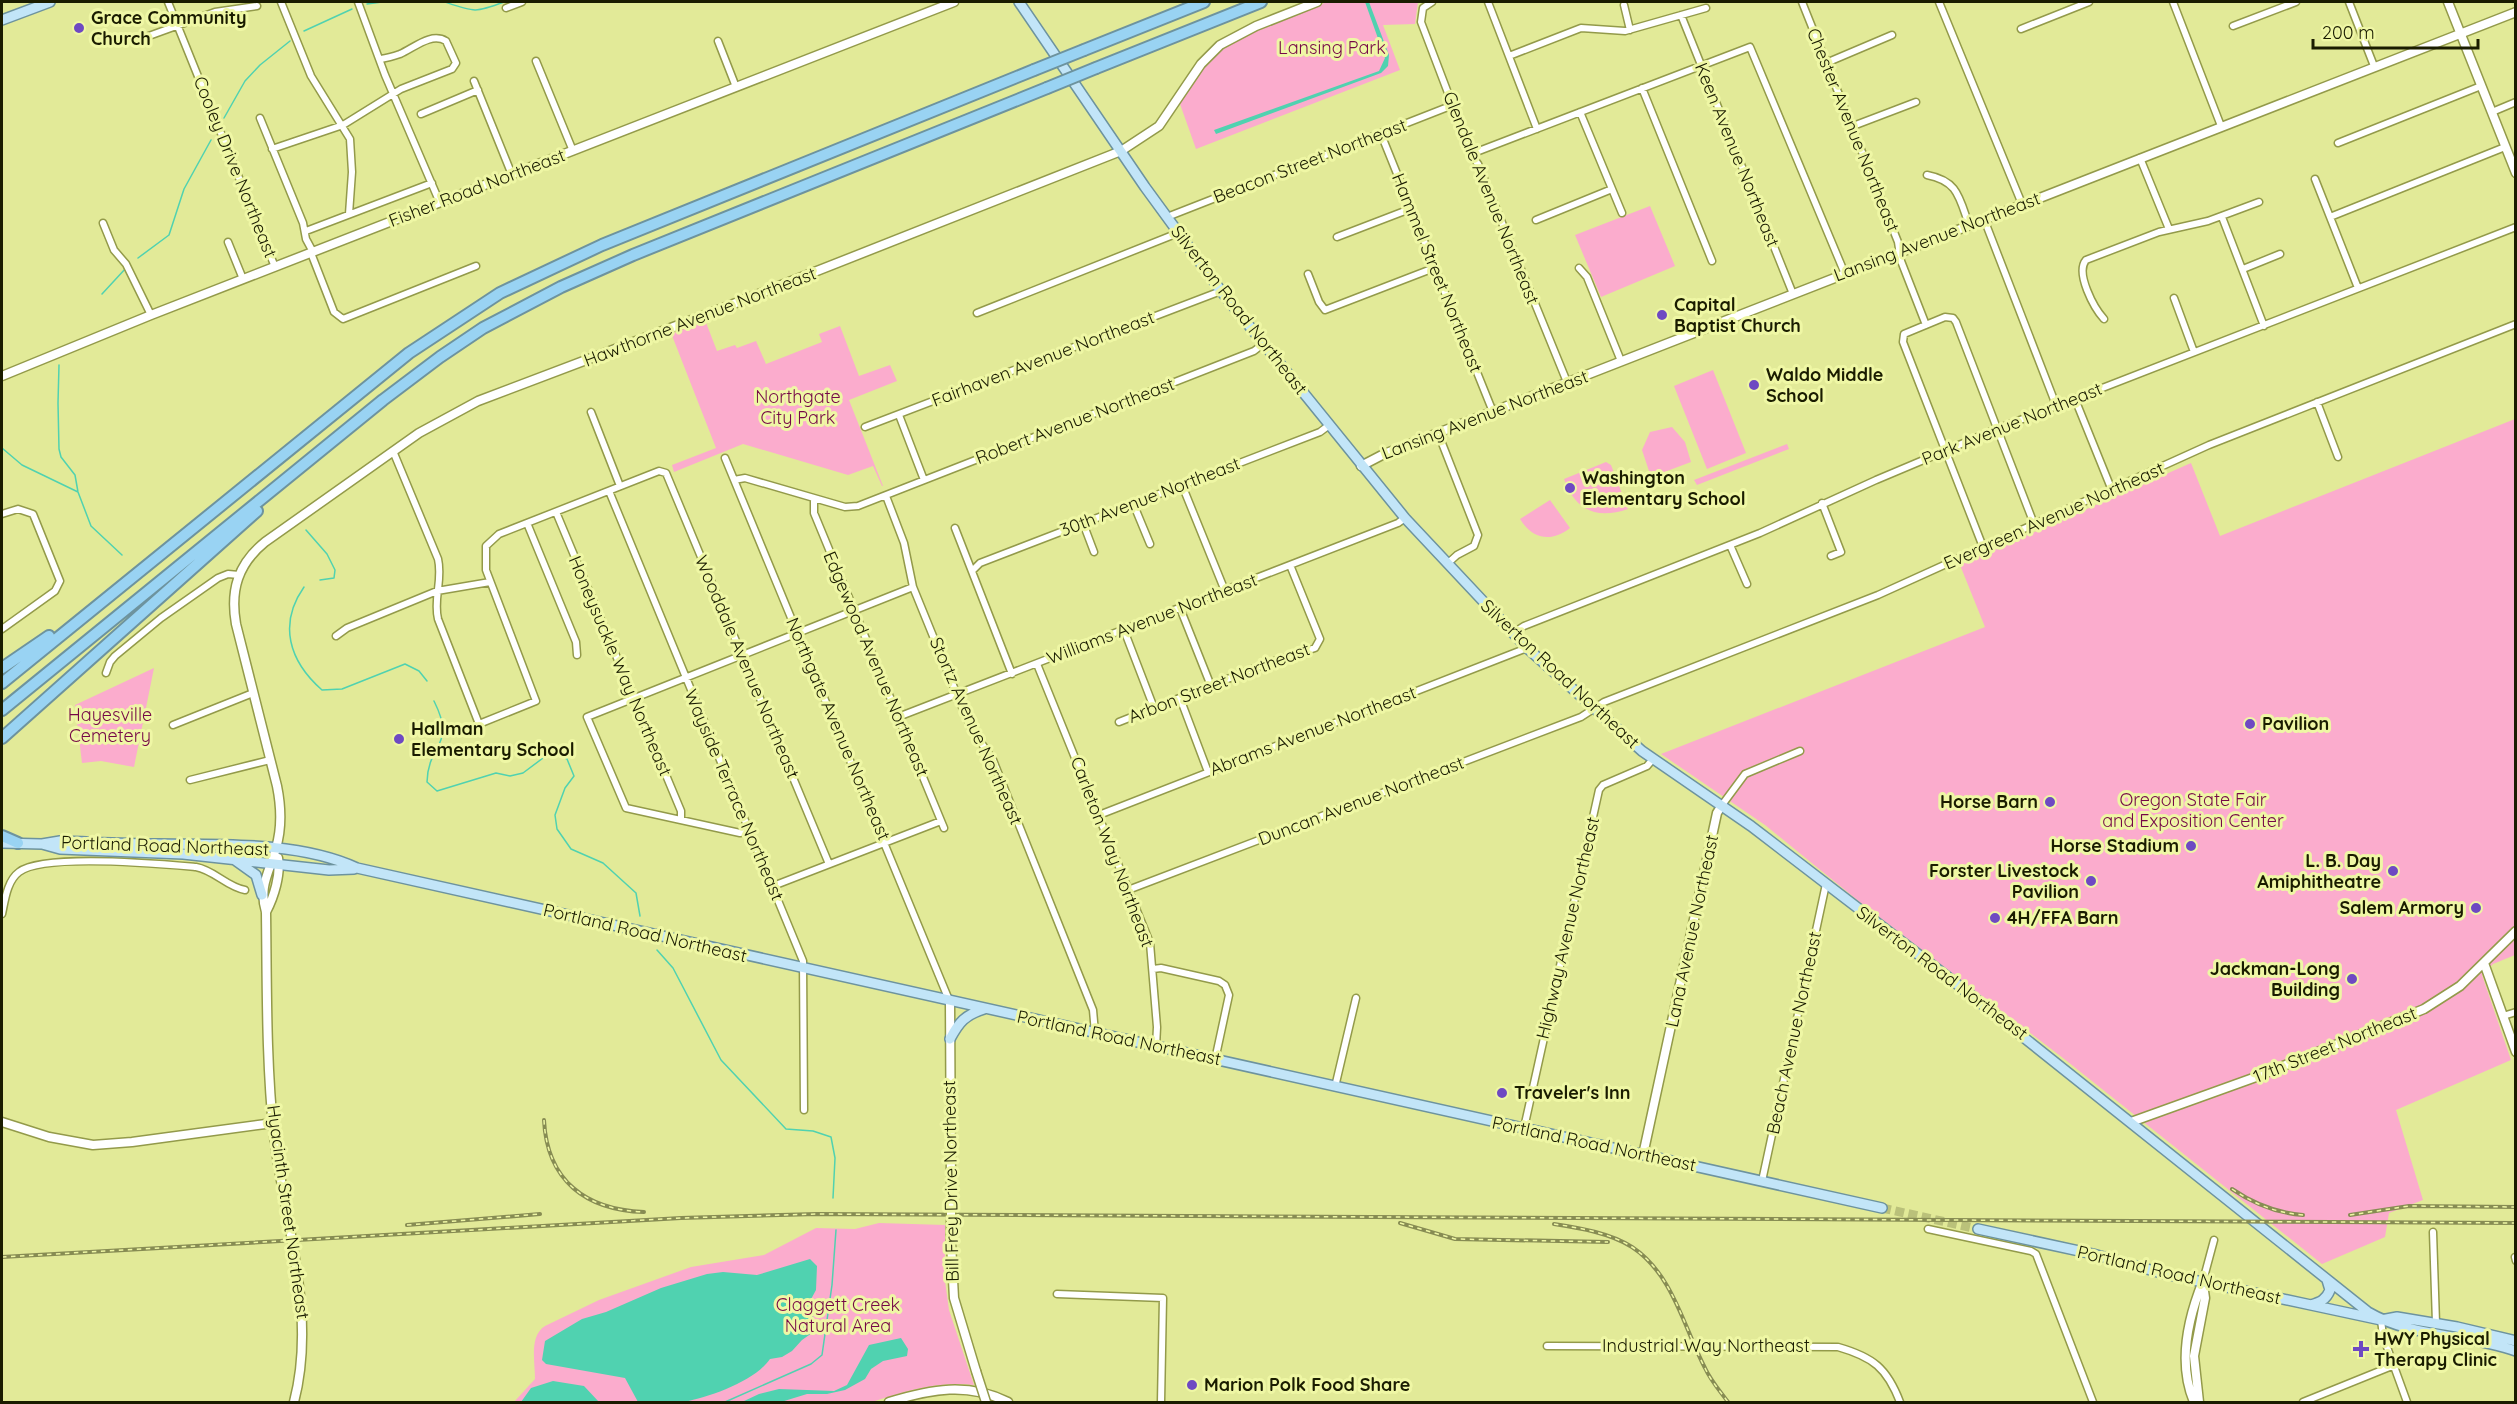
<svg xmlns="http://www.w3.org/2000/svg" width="2517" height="1404" font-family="Quicksand,sans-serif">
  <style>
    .green { fill: #fbaccd }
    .water { fill: #50d2b0 }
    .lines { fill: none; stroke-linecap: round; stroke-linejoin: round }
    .stream { stroke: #50d2b0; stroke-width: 1.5 }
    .primary-tunnel { stroke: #bac17a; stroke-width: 9; stroke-dasharray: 9 4.5; stroke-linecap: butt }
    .street-casing { stroke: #939a4a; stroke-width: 9 }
    .secondary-casing { stroke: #939a4a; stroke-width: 11 }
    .primary-casing { stroke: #6d939e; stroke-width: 12 }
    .highway-casing { stroke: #6d939e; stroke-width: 14 }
    .street { stroke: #fff; stroke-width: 6 }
    .secondary { stroke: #fff; stroke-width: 8 }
    .primary { stroke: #c2e5f8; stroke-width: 9 }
    .highway { stroke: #99d3f3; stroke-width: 10 }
    .rail-casing { stroke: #878c53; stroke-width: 4 }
    .rail { stroke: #eff7a5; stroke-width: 1.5; stroke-dasharray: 4.5; stroke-linecap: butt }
    .secondary-bridge-casing { stroke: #939a4a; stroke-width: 11; stroke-linecap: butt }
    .highway-bridge-casing { stroke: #6d939e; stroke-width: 14; stroke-linecap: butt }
    .secondary-bridge { stroke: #fff; stroke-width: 8 }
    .highway-bridge { stroke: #99d3f3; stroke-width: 10 }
    .poi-dot { fill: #6e49c2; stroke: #eff7a5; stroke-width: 2 }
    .labels { text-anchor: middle; stroke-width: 6; stroke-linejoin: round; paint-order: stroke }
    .poi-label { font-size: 18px; font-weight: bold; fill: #1a1c00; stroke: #eff7a5; text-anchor: start }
    .park-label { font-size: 18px; fill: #750847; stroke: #eff7a5 }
    .street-label { font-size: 18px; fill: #1a1c00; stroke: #eff7a5 }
  </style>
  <rect width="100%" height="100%" fill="#e2ea98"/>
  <path class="green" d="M1327 2H1418L1415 24 1383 25 1400 70 1196 149 1180 104 1198 73 1222 47 1266 26Z
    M1650 206 1675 266 1601 297 1575 235Z
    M705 320 717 351 735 345 737 348 756 341 766 364 822 342 819 334 840 326 859 376 890 365 897 381 849 400 883 486H882L873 466 848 475 743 444 674 472 672 465 716 448 671 333Z
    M1713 370 1746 453 1707 469 1674 386Z
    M2515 419V955L2493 964 2482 975 2511 1060 2396 1110 2423 1200 2389 1213 2385 1237 2322 1264 2063 1058 1861 903 1765 825 1661 754 1985 627 1960 565 2191 463 2220 536Z
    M1672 427 1685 442 1691 462 1651 477 1642 450 1650 432Z
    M1787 444 1789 449 1697 485 1694 480Z
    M1606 462 1611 465 1628 509C1596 520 1575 510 1564 479Z
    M1550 500 1570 528C1551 543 1532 539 1520 519Z
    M154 668 134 767 101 761 82 763 75 705Z
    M879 1223 945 1225V1281L949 1310 974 1385C937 1381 906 1391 872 1402H514L535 1379C535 1361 529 1336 545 1326L599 1300 691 1267 764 1255 816 1228 855 1229Z"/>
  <path class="water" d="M1365 2H1369L1389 55 1388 66 1381 73 1216 134 1214 130 1379 71 1385 58Z
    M810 1259 817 1266 816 1290 810 1301 815 1326 812 1333 802 1340 792 1351 782 1357 770 1359C755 1381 710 1397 684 1402 670 1404 652 1403 638 1402L625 1378 546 1364 542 1360 545 1341 582 1319 606 1312 661 1288 707 1274 723 1272 757 1275Z
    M901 1338 908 1349 907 1356 883 1361 871 1369 865 1379 845 1390 827 1394H807L781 1402H742L759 1394 779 1389 834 1391 847 1385 869 1345Z
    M553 1381 584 1386 599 1402H521L531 1388Z"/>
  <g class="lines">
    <path class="stream" d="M445 2C474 12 475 13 504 2
      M367 4 382 2
      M304 31 352 9
      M224 118 245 81 260 65 290 41
      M138 258 169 235 184 189 211 140
      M102 294 126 268
      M59 365 58 403 59 449 61 457 75 475 78 492 91 526 122 555
      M2 448 22 465 78 492
      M306 530 327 554 335 570 334 578 320 580
      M304 587C278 624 289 661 322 690L342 689 405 664 419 671 427 681
      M434 701C457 747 428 742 427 782L437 791 496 773 510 776 523 773 551 752 567 759 574 776 565 788 555 815 557 829 571 849 603 863 636 893 640 916
      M657 950 673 968 721 1060 786 1129 813 1131 831 1137 835 1158 833 1198
      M725 1402 811 1364 822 1355 832 1285 836 1230"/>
    <path class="primary-tunnel" d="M1882 1208 1978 1229"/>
    <g class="street-casing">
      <path id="street" d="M168 2 275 267
        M281 2 311 76 350 139 352 172 349 214
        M358 2 385 75 440 203
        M1432 2 1423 8 1421 22 1472 156 1478 164 1567 382
        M1488 2 1537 129
        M1802 2 1898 242 1901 261 1926 325
        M1939 2 2022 204
        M2173 2 2221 126
        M2349 2 2374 66
        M1624 5 1630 30
        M506 8 522 2
        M1681 15 1793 294
        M2233 26 2296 2
        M2021 29 2089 2
        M146 37 215 12 257 6
        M718 41 736 87
        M1509 56 1581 28 1625 31 1706 8
        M536 61 573 151
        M1826 63 1892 35
        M474 81 512 175
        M1642 88 1712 261
        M1580 112 1622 213
        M2492 112 2516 102
        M421 114 478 90
        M260 118 303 223 306 239 313 252
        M1853 126 1916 102
        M1381 134 1493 412
        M2338 143 2481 86
        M272 149 343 125 401 89 452 69 456 63 446 41C431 32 414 48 400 54 394 56 387 58 381 59
        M1471 154 1750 47 1845 274
        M2140 158 2169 229
        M1927 175C1958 181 1959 197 1969 225
        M2315 179 2358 288
        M1167 217 1453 105
        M2222 217 2264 326
        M2330 217 2505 147
        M1984 219 2056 405
        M1536 220 1612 189
        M103 223 114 250 126 264 151 315
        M306 231 432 183
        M1337 237 1410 209
        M228 242 243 279
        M311 253 334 312 343 319 476 266
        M1579 268 1587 277 1621 361
        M2243 269 2280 254
        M1308 274 1319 302 1325 310 1434 268
        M2174 298 2194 352
        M977 313 1178 233
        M2104 319C2094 308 2075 273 2086 260L2159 232 2208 221 2259 202
        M2075 399 2111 488
        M2317 402 2338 457
        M591 412 620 486
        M899 415 924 480
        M865 427 1221 291
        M1438 433 1478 535 1474 546 1457 555 1447 564
        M393 451 438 559C443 580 433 599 438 619L479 724 536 701 486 570V546L499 534 659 471 666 473 829 864
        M725 458 949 1000
        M734 480 745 478 845 507 858 506 1254 351 1263 344
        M1182 485 1225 591
        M609 491 803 961 804 1110
        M886 496 904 543 913 587 957 695 971 728 993 760 1093 1010 1095 1033
        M814 500V513L944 828
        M1133 503 1150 544
        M1822 503 1841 552 1831 556
        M556 512 681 811V820
        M2 514 18 509 33 514 60 581 55 591 2 629
        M527 523 576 642 577 655
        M1083 523 1094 552
        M955 528 1012 674
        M1730 545 1747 584
        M1983 547 1903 342 1904 334 1945 317 1953 318 1956 322 2034 524
        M973 570 980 563 1320 432 1328 426
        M1180 608 1211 686
        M1124 630 1154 708
        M1513 633 1524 626 1760 533 1876 480 1997 429 2516 227
        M336 636 347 628 437 591 490 582
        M1037 664 1150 943 1157 1027 1156 1047
        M106 673 110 662 115 656 161 618 218 578 228 574 239 575
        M1180 698 1208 772
        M898 717 1398 523 1405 518
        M1119 722 1268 663 1315 648 1320 639 1290 565
        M173 725 253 693
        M190 780 270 760
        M1722 805 1745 774 1800 751
        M1099 815 1527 648
        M750 831 740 833 626 808 587 717 913 587
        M773 886 941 821
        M1128 890 1581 717 1604 702 1878 595 2209 445 2516 324
        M2 914C5 900 7 881 19 872 44 853 162 864 196 867 214 870 227 887 245 890
        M1153 969 1161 968 1219 981 1225 985 1229 995 1215 1060
        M2503 1016 2516 1012
        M1335 1087 1356 998
        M1524 1128 1599 790 1603 785 1647 766 1653 759
        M1762 1181 1826 884
        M1928 1229 2031 1251 2036 1254 2093 1402
        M2433 1232 2436 1323
        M2515 1257 2516 1261
        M2203 1281 2214 1240
        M1057 1294 1163 1298 1161 1402
        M2381 1320 2383 1336 2407 1402
        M1547 1346 1838 1347C1873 1357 1887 1368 1900 1402
        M2303 1402 2392 1366"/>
    </g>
    <g class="secondary-casing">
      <path id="secondary" d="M2448 2 2516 173
        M2 376 151 315 954 2
        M1361 466 1384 454 2516 12
        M266 912C274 897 281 874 278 858
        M2484 963 2516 1052
        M950 1001 951 1186
        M2 1122 49 1137 93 1145 132 1142 273 1123
        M2131 1122 2256 1077 2424 1009 2460 986 2516 931
        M1643 1155 1717 813 1722 805
        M951 1243 954 1298 976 1371
        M294 1402C317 1314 285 1224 274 1136 266 1062 267 986 266 912 258 886 270 871 276 848 282 828 281 806 277 786L236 624C230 590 238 564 265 542L419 433 478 401 713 312 1121 151 1159 126 1201 64 1220 45 1256 26 1317 2
        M889 1402C931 1389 968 1382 1008 1402
        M2194 1402C2178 1364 2188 1318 2203 1281
        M2199 1402 2194 1356 2205 1298 2203 1284"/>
    </g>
    <g class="primary-casing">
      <path id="primary" d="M1019 2 1145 187 1221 291 1405 518 1527 648 1642 751 1751 826 1953 981 2368 1312C2412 1338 2468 1334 2516 1351
        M2 20 50 2
        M2 843 42 844 60 849 183 854 329 870 354 869
        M42 844 60 841C92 842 124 844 157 844 221 845 298 841 357 868L1882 1208
        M235 860 256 875 262 895
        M950 1039C959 1022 965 1015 984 1009
        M1978 1229 2093 1254 2165 1274 2311 1305 2381 1320 2397 1317 2457 1327 2516 1341
        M2311 1305C2320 1302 2326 1300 2330 1290L2327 1280"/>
    </g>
    <g class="highway-casing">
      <path id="highway" d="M1084 50 1204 2
        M1096 68 1261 2
        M2 668 49 636
        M2 683 409 353 500 293 602 245 1034 70
        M2 710 383 400 440 357 483 328 561 287 633 255 1047 88
        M2 738 257 511
        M2 836 18 843"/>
    </g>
    <use href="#street" class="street"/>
    <use href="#secondary" class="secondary"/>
    <use href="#primary" class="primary"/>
    <use href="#highway" class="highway"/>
    <g class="rail-casing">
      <path id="rail" d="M544 1120C547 1181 586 1210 644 1212
        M2232 1189C2254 1204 2276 1213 2303 1215
        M2350 1215 2409 1206 2516 1207
        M1400 1223 1455 1239 1608 1242
        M1554 1224C1580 1228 1610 1233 1632 1247 1673 1274 1684 1328 1705 1368 1711 1381 1720 1391 1728 1402
        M407 1225 540 1214
        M2 1257 681 1218 817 1214 2516 1223"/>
    </g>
    <use href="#rail" class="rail"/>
    <g class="secondary-bridge-casing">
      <path id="secondary-bridge" d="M951 1186V1243
        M976 1371 986 1402"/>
    </g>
    <g class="highway-bridge-casing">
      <path id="highway-bridge" d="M1034 70 1084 50
        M1047 88 1096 68"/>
    </g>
    <use href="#secondary-bridge" class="secondary-bridge"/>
    <use href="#highway-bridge" class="highway-bridge"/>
  </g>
  <g class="poi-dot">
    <circle cx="79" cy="28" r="6"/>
    <circle cx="1662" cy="315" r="6"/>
    <circle cx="1754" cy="385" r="6"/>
    <circle cx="1570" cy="488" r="6"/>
    <circle cx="2250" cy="724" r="6"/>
    <circle cx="399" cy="739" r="6"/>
    <circle cx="2050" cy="802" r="6"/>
    <circle cx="2191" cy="846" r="6"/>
    <circle cx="2393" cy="871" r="6"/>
    <circle cx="2091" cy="881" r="6"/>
    <circle cx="2476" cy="908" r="6"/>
    <circle cx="1995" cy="918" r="6"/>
    <circle cx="2352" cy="979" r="6"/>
    <circle cx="1502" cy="1093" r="6"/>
    <path d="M2358 1340h6v6h6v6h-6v6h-6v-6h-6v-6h6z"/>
    <circle cx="1192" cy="1385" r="6"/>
  </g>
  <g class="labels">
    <g class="poi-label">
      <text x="91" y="24">Grace Community<tspan x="91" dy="21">Church</tspan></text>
      <text x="1674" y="311">Capital<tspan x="1674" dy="21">Baptist Church</tspan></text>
      <text x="1766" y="381">Waldo Middle<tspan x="1766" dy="21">School</tspan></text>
      <text x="1582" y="484">Washington<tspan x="1582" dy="21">Elementary School</tspan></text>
      <text x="2262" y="730">Pavilion</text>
      <text x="411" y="735">Hallman<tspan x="411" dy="21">Elementary School</tspan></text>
      <text x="2038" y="808" text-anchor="end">Horse Barn</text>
      <text x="2179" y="852" text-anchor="end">Horse Stadium</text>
      <text x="2381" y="867" text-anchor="end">L. B. Day<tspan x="2381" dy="21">Amiphitheatre</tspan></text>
      <text x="2079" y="877" text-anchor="end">Forster Livestock<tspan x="2079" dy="21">Pavilion</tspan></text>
      <text x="2464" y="914" text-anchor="end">Salem Armory</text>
      <text x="2007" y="924">4H/FFA Barn</text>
      <text x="2340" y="975" text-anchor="end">Jackman-Long<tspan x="2340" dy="21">Building</tspan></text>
      <text x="1514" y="1099">Traveler's Inn</text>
      <text x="2374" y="1345">HWY Physical<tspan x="2374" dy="21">Therapy Clinic</tspan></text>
      <text x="1204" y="1391">Marion Polk Food Share</text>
    </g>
    <g class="park-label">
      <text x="1332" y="54">Lansing Park</text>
      <text x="798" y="403">Northgate<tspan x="798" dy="21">City Park</tspan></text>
      <text x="110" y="721">Hayesville<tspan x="110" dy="21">Cemetery</tspan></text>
      <text x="2193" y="806">Oregon State Fair<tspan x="2193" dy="21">and Exposition Center</tspan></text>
      <text x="838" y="1311">Claggett Creek<tspan x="838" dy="21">Natural Area</tspan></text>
    </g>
    <g class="street-label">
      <text transform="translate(1853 130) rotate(68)" y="6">Chester Avenue Northeast</text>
      <text transform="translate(1737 155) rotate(68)" y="6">Keen Avenue Northeast</text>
      <text transform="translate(1310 161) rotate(-21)" y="6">Beacon Street Northeast</text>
      <text transform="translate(235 167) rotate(68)" y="6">Cooley Drive Northeast</text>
      <text transform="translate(477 188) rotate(-21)" y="6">Fisher Road Northeast</text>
      <text transform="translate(1491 198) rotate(68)" y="6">Glendale Avenue Northeast</text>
      <text transform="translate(1937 237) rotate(-21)" y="6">Lansing Avenue Northeast</text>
      <text transform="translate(1437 273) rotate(68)" y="6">Hammel Street Northeast</text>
      <text transform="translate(1239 310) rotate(52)" y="6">Silverton Road Northeast</text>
      <text transform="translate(700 317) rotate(-21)" y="6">Hawthorne Avenue Northeast</text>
      <text transform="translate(1043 359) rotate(-21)" y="6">Fairhaven Avenue Northeast</text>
      <text transform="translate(1485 415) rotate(-21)" y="6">Lansing Avenue Northeast</text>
      <text transform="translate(1075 421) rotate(-21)" y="6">Robert Avenue Northeast</text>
      <text transform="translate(2012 424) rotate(-22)" y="6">Park Avenue Northeast</text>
      <text transform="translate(1150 497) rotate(-21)" y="6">30th Avenue Northeast</text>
      <text transform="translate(2054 516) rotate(-24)" y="6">Evergreen Avenue Northeast</text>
      <text transform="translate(1152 619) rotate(-21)" y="6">Williams Avenue Northeast</text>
      <text transform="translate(876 664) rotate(67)" y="6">Edgewood Avenue Northeast</text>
      <text transform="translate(620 666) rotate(67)" y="6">Honeysuckle Way Northeast</text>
      <text transform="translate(747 667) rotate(67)" y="6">Wooddale Avenue Northeast</text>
      <text transform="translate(1560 674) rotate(43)" y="6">Silverton Road Northeast</text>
      <text transform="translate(1219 683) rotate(-21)" y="6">Arbon Street Northeast</text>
      <text transform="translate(838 729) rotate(67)" y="6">Northgate Avenue Northeast</text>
      <text transform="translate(976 731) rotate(66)" y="6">Stortz Avenue Northeast</text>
      <text transform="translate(1313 731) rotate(-21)" y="6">Abrams Avenue Northeast</text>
      <text transform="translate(734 795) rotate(67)" y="6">Wayside Terrace Northeast</text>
      <text transform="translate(1361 801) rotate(-21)" y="6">Duncan Avenue Northeast</text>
      <text transform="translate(165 846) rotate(2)" y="6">Portland Road Northeast</text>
      <text transform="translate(1112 852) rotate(69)" y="6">Carleton Way Northeast</text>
      <text transform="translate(1568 928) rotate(-77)" y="6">Highway Avenue Northeast</text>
      <text transform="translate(1692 931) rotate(-78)" y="6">Lana Avenue Northeast</text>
      <text transform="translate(645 933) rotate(13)" y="6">Portland Road Northeast</text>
      <text transform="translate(1942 973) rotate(37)" y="6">Silverton Road Northeast</text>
      <text transform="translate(1794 1033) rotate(-78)" y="6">Beach Avenue Northeast</text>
      <text transform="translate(1119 1038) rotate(12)" y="6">Portland Road Northeast</text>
      <text transform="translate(2335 1045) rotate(-22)" y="6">17th Street Northeast</text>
      <text transform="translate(1594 1144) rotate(12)" y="6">Portland Road Northeast</text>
      <text transform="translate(951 1181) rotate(-91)" y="6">Bill Frey Drive Northeast</text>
      <text transform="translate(288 1212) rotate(82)" y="6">Hyacinth Street Northeast</text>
      <text transform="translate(2179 1275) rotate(13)" y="6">Portland Road Northeast</text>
      <text x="1706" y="1352">Industrial Way Northeast</text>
    </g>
  </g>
  <rect width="2517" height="1404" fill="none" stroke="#1a1c00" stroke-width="6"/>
  <path d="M2313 39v9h165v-9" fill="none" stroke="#1a1c00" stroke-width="3"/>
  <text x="2322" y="39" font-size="18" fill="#1a1c00" stroke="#eff7a5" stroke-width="4.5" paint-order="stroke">200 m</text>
</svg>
